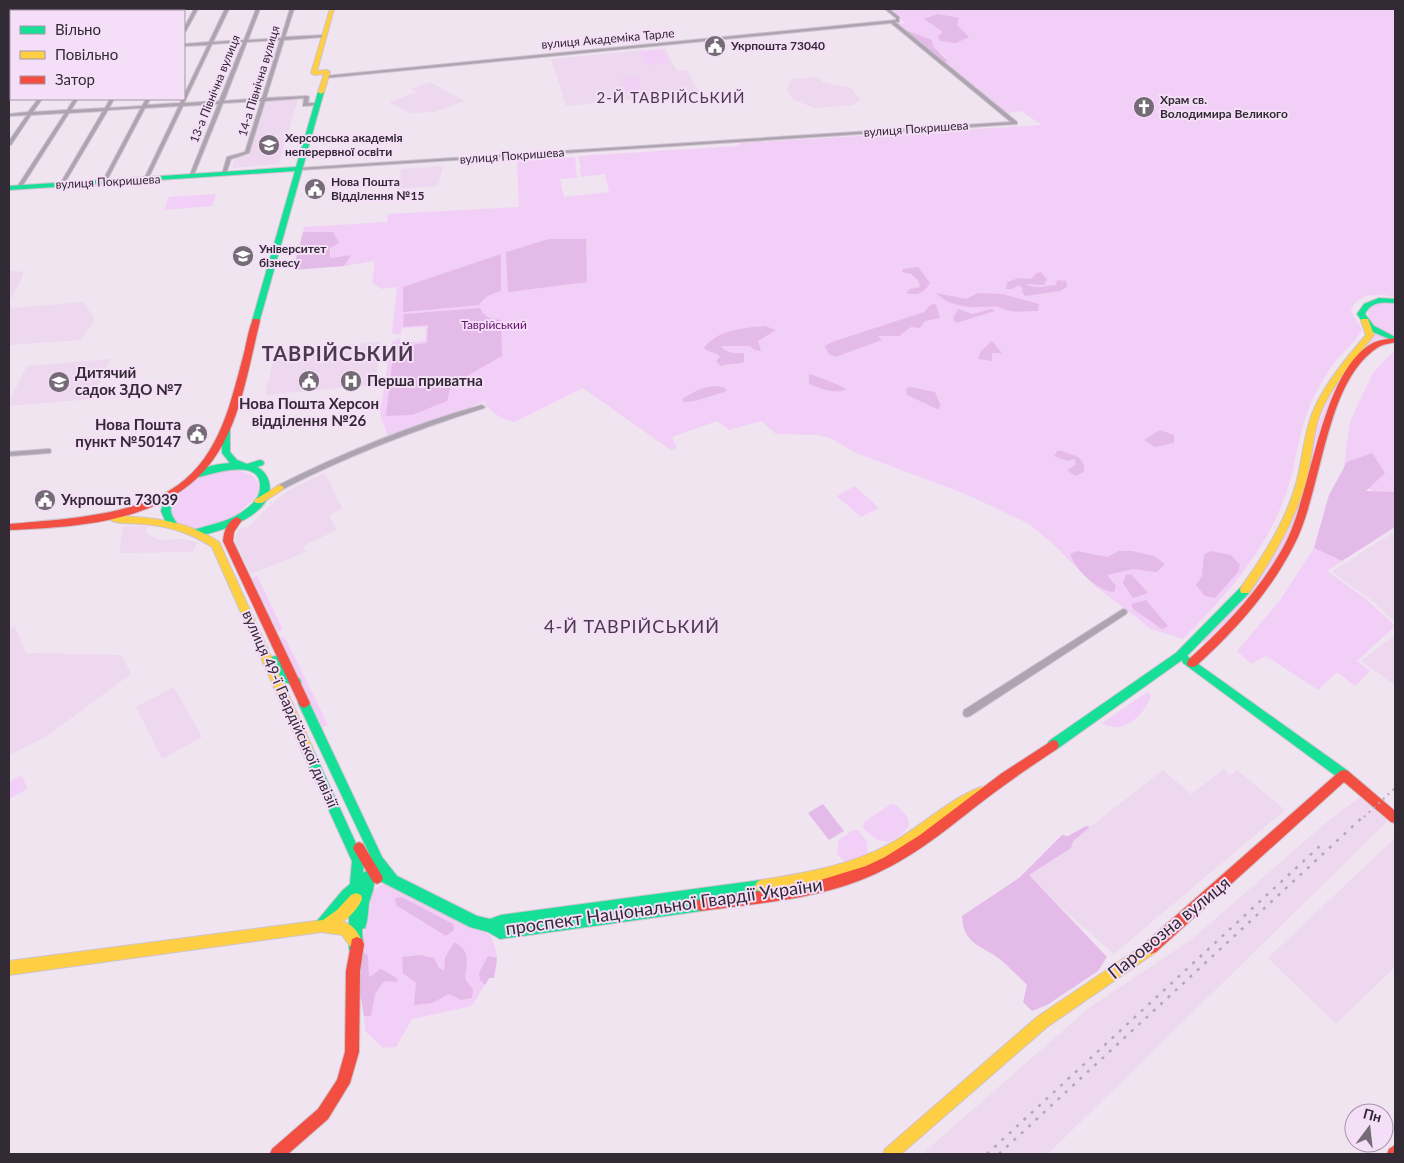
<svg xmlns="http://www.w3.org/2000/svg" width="1404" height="1163" font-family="Lato,sans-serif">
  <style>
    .built { fill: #edd8f0 }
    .green { fill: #f2cff7 }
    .forest { fill: #e4bae9 }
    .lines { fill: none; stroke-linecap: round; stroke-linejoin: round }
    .street-casing { stroke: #cdc3ce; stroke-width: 2 }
    .fast-casing { stroke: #cdc3ce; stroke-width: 2 }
    .slow-casing { stroke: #cdc3ce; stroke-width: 2 }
    .jam-casing { stroke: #cdc3ce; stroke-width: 2 }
    .street { fill: #aea3b0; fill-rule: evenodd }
    .fast { fill: #16e098; fill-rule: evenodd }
    .slow { fill: #ffcf43; fill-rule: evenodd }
    .jam { fill: #f24e42; fill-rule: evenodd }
    .rail-far1 { stroke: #b2a8b3; stroke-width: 2; stroke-dasharray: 2 4.5; stroke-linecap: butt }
    .rail { stroke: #b2a8b3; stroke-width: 2.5; stroke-dasharray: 3 7; stroke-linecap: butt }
    .labels { text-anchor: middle; stroke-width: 4; stroke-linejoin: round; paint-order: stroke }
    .far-street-label { font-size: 12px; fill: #322a34; stroke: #f5def7 }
    .far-poi-label { font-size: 12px; font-weight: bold; fill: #322a34; stroke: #f5def7; text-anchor: start }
    .far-park-label { font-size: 12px; fill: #620f6d; stroke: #f5def7 }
    .far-quarter-label { font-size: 15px; letter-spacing: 1px; fill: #4b394e; stroke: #f5def7 }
    .poi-label { font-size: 15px; font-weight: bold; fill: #322a34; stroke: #f5def7; text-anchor: start }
    .street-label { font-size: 15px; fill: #322a34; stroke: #f5def7 }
    .quarter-label { font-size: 18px; letter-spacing: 1px; fill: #4b394e; stroke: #f5def7 }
    .near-street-label { font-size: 18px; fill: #322a34; stroke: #f5def7 }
    .district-label { font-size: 20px; font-weight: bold; letter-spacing: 1px; fill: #4b394e; stroke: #f5def7 }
  </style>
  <rect width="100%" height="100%" fill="#f0e4f1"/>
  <path class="built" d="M665 48 677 71 687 70 699 92 566 106 551 59Z
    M819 77 822 82 851 88 861 100 852 105 814 108 792 99 787 90 792 79Z
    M430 82 464 101 435 112 410 113 389 102 417 92 411 89Z
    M298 99 279 164 232 168 235 157 249 156 266 101Z
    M443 166 438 186 399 189 401 169Z
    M9 270 23 272V276L9 302Z
    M83 302 95 319 81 340 9 345V305L13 308Z
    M381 342 375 385 265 395 276 350Z
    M110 359 93 399 9 406V401L27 366Z
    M325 473 342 508 329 516 337 530 303 546 306 552 251 574 235 541 237 532 241 527 247 528 277 499 291 489Z
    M123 526H148L145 533 159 540 183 539 197 542 193 552 119 553Z
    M1395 531V622L1374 602 1332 572Z
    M15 626 26 653 122 655 131 674 47 736 9 755V629Z
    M1395 635V685L1361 661Z
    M174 687 202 737 162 759 136 707Z
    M1224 769 1230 775 1237 770 1285 810 1114 954 1062 908 1028 875 1163 770 1191 794Z
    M1360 797 1388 821 1048 1154H922L1090 1007 1192 939 1328 821Z
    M1395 838V967L1336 1024 1268 958Z"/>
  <path class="green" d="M889 9H1395V297C1380 293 1356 292 1351 311L1362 330C1356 341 1345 350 1337 359 1327 372 1317 390 1310 405 1298 434 1296 465 1286 494 1264 554 1227 595 1183 639L1151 629 1094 585 1052 543 1029 524 968 495 856 453 830 438 817 435 776 434 761 421 729 430 717 421 672 437 677 448 672 451 583 388 515 422C502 420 495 414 485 405L486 401 393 437 388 436 380 414 391 343 400 338V343L425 341 426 327 402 328 401 335 394 334 392 332 397 287 382 289 372 283 375 261 344 266 350 255 330 258 333 232H303L304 227 387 222 388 214 519 207 517 161 575 157 577 178 560 179 564 197 609 192 605 174 581 177 579 170 581 168 578 156 739 146 740 143 1042 125 1021 111 1007 113 942 62 946 57 933 46 932 40 903 29 897 24 905 23Z
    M662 50 669 63 646 65 640 52Z
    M636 77 643 91 627 92 621 78Z
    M216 194 212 206 164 210 169 197Z
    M1382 302 1395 303V335C1384 331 1363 323 1369 308Z
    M1375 333 1387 337 1375 340 1349 371 1304 501 1284 548 1257 590 1204 644 1202 642 1253 588 1278 549 1300 500 1318 425 1327 402 1352 360Z
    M1395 350V504L1343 474 1350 421 1373 373Z
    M233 469C244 472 256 474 259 486 259 495 254 500 247 505 229 523 197 540 173 520L170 508C182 483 207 471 233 469Z
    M855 486 879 508 861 517 837 496Z
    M1314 548 1342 561 1327 571 1366 599 1395 626 1357 661 1370 671 1355 686 1337 672 1318 690 1266 656 1251 664 1237 651 1280 600Z
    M257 576 283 630 278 632 252 578Z
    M284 636 328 725 322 727 279 638Z
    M1147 692 1150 693 1151 696C1146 714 1121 737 1102 723Z
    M22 775 27 789 9 799V782Z
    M891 804 897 805 908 818 909 826C892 846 880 847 863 827L864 822Z
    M853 830H858L867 842 868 855 850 863H845L837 853 839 840Z
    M381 885H389L490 935C498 950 498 962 494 978H489L472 1006 412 1019 396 1047 383 1048 365 1031 360 951 371 905 370 892Z"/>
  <path class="forest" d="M938 14 959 18 957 25 969 37 956 43 940 41 938 36 943 32 924 19Z
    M903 29 932 40 933 46 948 61 942 62Z
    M303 232H333L339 243 330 248V258L351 255 344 266 293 270Z
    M549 239H586L587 282 508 292 506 252Z
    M501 254V291C491 294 485 296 479 305L403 312V287Z
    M918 267 930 283C924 293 917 296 906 293L910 289 920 287 918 280 911 274 902 272 903 269Z
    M1041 272 1047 279 1044 285 1025 284C1037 290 1044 286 1056 285L1057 280 1066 281 1067 287 1060 291 1025 296 1022 291 1023 289 1019 285 1012 289H1006L1007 282 1019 278 1031 279 1036 273Z
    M936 293 966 299 978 293 1002 294 1039 304 1038 311C1025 311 1008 314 997 306 977 308 951 309 936 293Z
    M936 304 940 318 925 321 920 328 911 327 899 336H878L882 340 835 357 828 353 825 346 832 342 924 312 930 305Z
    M480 308C484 318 491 319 501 320L502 356 451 385 447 401 412 415 386 416 394 347 427 343 428 325 403 327 404 314Z
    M958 309 972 314 992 309 995 311 956 323 953 318Z
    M765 326 776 330 758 341 761 351 754 350 750 346H721C725 353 736 354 744 353V362C736 365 730 363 721 366L716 361 720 357C715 351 709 353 704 348 717 330 744 328 765 326Z
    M992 341 1002 353H992V361L978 359 981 351Z
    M809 374C816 376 843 386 846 389 837 395 818 388 809 384Z
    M716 386 725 388 727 391 695 401 684 402 682 399C694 392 701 387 716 386Z
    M910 387 935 392 940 404 939 410 907 395 906 389Z
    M1160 430 1174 435V443L1155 447 1144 440Z
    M1058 450C1071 455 1086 455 1084 472L1075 476 1067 470 1076 464 1074 459 1067 461 1054 456Z
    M1372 453 1385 473 1366 491 1395 492V527L1342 561 1314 548 1329 495 1347 462Z
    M1077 551 1107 557 1119 551H1132L1154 556 1165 564 1157 572 1133 569 1107 575 1116 586 1114 592C1098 591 1075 570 1070 554Z
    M1210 551 1231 555 1240 565 1238 572 1215 598 1205 596 1196 585 1202 576 1204 555Z
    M1131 574 1148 593 1133 598 1123 583 1126 575Z
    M1146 600 1168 626 1162 629 1133 609 1131 604Z
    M823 804 844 831 829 840 808 813Z
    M1086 826 1090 827 1073 841 1071 848 1029 875 1107 957 1098 971 1047 1005 1032 1011 1023 1002 1027 985C1019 977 1010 968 1001 960 982 945 963 945 962 916L1019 878 1062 835 1068 836Z
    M402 897 453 924 454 930 446 936 396 905 395 898Z
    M454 942C471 950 467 963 465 979L473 989 472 998 461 1000 449 994 432 1003 414 1005 416 983 403 973 402 957 420 955 434 958 439 968 444 970 445 958Z
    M360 951 368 955 369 977 381 969 398 979 396 982 384 981 375 994 371 1016H364L357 976Z
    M488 956 497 958 494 978H489L485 985 480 980 479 973Z"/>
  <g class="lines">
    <g class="street-casing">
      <path id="street" d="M100 9H104L102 11H98Z
        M132 9H136L134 11H130Z
        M162 9H166L165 11H161Z
        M194 9H198L186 31 184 32V28Z
        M225 9H229L213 42 244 40 256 9H260L248 40 281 38 290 9H294L285 37 325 35 326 36 324 37 284 40 266 98 307 96 309 97 308 103H320V105L303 106 304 98 265 101 249 153 231 159 226 174 224 175 222 174 227 157 245 152 261 101 223 103 193 177 191 178 189 177 218 104 183 106 148 179 146 180 144 179 179 106 145 108 106 182 104 183 102 182 141 108 108 110 64 184 62 185 60 184 103 111 69 113 21 188H17V187L65 113 31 115 11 145H9V141L27 115 9 116V114L28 112 38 99H42L33 112 67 110 74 99H78L71 110 105 108 110 99H114L109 108 142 106 146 99H150L147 105 180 103 182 99H184V95L208 45 184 46V44L209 42ZM280 40 262 98 224 101 247 42ZM243 42 219 101 184 103 212 44Z
        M885 9H889L899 17V22H895L1017 122V124L299 170 297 169 299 168 1011 122 891 23 325 78 323 77 325 76 896 20V18Z
        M482 405 485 407 484 408C414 430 347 456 281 490H277L276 488 277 486C342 453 411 425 482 405Z
        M48 449H50L51 451 50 453 9 456V452Z
        M1123 609 1126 610 1127 612 1126 614 970 716 967 717 964 716 963 713 964 710Z"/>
    </g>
    <g class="fast-casing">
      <path id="fast" d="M11 85V91L9 92V86Z
        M321 90 324 92 259 323H253L252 321 295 171 9 190V186L296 167 318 92Z
        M1379 298 1395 299V303C1383 302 1371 301 1365 314L1374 326 1395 337V341L1368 330 1357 314 1364 304Z
        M226 427 230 430V452L237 460 247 464 260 460 263 461 264 463 263 465 257 467C263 470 267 475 269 482 277 514 219 533 196 536L191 532 193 530C212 524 230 522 246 509 253 504 260 497 260 487 262 458 214 473 199 477L194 474C202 466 219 464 230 463L222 453V430Z
        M172 491 177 494C168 509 169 513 179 526L174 529 167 525 161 511 163 503 169 492Z
        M1245 586 1249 587 1250 590 1249 593 1187 656 1348 771 1350 775 1348 779 1344 780 1340 779 1183 663 1182 660 1057 749 1053 750 1049 749 1047 745 1049 741 1176 653 1241 587Z
        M275 656 279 657 286 673 300 679 301 682 300 685 296 687 278 679 270 660 271 657Z
        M304 698 308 700 382 857 397 876 477 916 490 919 501 915 761 880 765 882 767 886 765 890 761 892 704 900 707 905 706 909 701 911 500 939 488 932 470 927 378 880H374C375 888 371 895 369 903 368 911 368 920 365 928L362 929 363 949 361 954 356 956 351 954 349 949V903L327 931 322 932 317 931 315 926 317 921 342 891 350 884 352 861 301 749 303 745 307 744 311 745 364 861 363 873 368 870 376 868 298 703 300 700Z"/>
    </g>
    <g class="slow-casing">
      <path id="slow" d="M330 9H334L317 71 327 70 330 72 324 92 321 94 318 92 324 74 314 75 311 73Z
        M1362 319H1368L1374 335C1356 358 1336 380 1323 407 1312 430 1313 456 1306 481 1295 521 1272 559 1249 593H1241L1240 590 1241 587C1265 554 1287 519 1297 480 1303 456 1304 432 1314 409 1326 382 1347 357 1366 335L1361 321Z
        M279 485 282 486 284 488 282 490 262 503H256L254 501 256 499Z
        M115 516C152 517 188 521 219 542L313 749 311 753 307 754 303 753 212 547C191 533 168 526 143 524 133 523 121 524 112 521L110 519Z
        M981 787 985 788 987 792C984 799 963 808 956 813 938 825 921 838 902 849 859 875 810 885 761 892L757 890 755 886 757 882 761 880C806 873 853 865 893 842 923 825 949 799 981 787Z
        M356 893 361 895 362 899C359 907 350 917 342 922 352 923 358 932 362 941L360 946 355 948 350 946 342 935 322 932 9 975V961L323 920 337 910 351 895Z
        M1151 940 1156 942 1158 947 1156 952 1047 1027 901 1154H883L885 1149 1037 1017Z"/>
    </g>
    <g class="jam-casing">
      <path id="jam" d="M68 9H73L72 11H67Z
        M253 319H259L260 321C249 365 241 420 215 457 171 522 80 527 9 530V524C65 519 151 516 192 473 210 455 221 431 229 407 235 388 240 368 245 349 247 339 249 328 253 319Z
        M1395 338V342C1389 344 1382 344 1377 348 1324 383 1323 490 1294 545 1270 592 1235 631 1196 666L1192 667 1188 666 1187 663 1188 660C1226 626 1261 589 1285 544 1312 494 1321 370 1373 343 1379 340 1388 339 1395 338Z
        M237 517 242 520 234 532 233 541 310 703 308 706 304 708 300 706 223 541C224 531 227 521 237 517Z
        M1053 740 1057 741 1059 745 1057 749C1036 763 1015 777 995 792 956 821 920 854 875 874 821 899 760 903 701 911L696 909 695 905 696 901 701 899 776 889 814 882 866 866 885 857 920 835 1002 773Z
        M1344 770 1348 771 1395 811V823L1391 822 1344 782 1156 952 1151 954 1146 952 1144 947 1146 942 1340 771Z
        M359 842 363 844 381 874 383 878 381 882 377 884 373 882 355 852 353 848 355 844Z
        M357 937 362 939 364 944 360 971 359 1052 350 1083 328 1119 288 1154H270L272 1149 318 1109 337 1080 345 1052 346 971 352 939Z
        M1395 1145V1154H1387L1389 1149Z"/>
    </g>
    <use href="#street" class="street"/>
    <use href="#fast" class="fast"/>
    <use href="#slow" class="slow"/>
    <use href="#jam" class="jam"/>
    <path class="rail-far1" d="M1364 817 1395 788"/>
    <path class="rail" d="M987 1154 1322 844
      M999 1154 1365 815"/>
  </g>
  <defs>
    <g id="civic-disc" transform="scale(1.125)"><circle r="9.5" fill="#746b76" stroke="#f5def7"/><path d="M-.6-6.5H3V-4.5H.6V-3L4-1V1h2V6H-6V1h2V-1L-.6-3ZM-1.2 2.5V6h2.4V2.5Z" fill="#fff"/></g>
    <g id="church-disc" transform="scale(1.125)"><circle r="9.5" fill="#746b76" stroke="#f5def7"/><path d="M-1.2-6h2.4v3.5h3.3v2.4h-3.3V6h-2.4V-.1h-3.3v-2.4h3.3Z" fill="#fff"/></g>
    <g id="university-disc" transform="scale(1.125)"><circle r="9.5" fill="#746b76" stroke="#f5def7"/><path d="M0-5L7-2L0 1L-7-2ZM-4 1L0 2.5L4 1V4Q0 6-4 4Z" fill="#fff"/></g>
    <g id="hospital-disc" transform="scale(1.125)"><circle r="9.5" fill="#746b76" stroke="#f5def7"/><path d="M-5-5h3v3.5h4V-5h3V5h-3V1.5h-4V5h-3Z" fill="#fff"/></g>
    <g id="school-disc" transform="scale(1.125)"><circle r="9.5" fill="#746b76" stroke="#f5def7"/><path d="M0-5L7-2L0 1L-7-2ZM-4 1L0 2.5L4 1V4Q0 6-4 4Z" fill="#fff"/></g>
  </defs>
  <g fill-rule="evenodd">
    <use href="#civic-disc" x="715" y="46"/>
    <use href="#church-disc" x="1144" y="107"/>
    <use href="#university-disc" x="269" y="145"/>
    <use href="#civic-disc" x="315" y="189"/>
    <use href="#university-disc" x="243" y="256"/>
    <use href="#civic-disc" x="309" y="381"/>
    <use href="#hospital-disc" x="351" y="381"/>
    <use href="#school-disc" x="59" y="382"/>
    <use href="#civic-disc" x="197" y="434"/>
    <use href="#civic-disc" x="45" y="500"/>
  </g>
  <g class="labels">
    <g class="far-street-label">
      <text transform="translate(608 39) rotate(-5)" y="4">вулиця Академіка Тарле</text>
      <text transform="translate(259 81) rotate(-73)" y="4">14-а Північна вулиця</text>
      <text transform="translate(215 89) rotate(-68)" y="4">13-а Північна вулиця</text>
      <text transform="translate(916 129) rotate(-4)" y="4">вулиця Покришева</text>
      <text transform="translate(512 156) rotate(-4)" y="4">вулиця Покришева</text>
      <text transform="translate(108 182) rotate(-3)" y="4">вулиця Покришева</text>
    </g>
    <g class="far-poi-label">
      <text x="731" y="50">Укрпошта 73040</text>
      <text x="1160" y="104">Храм св.<tspan x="1160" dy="14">Володимира Великого</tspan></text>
      <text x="285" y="142">Херсонська академія<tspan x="285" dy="14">неперервної освіти</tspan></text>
      <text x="331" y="186">Нова Пошта<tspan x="331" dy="14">Відділення №15</tspan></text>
      <text x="259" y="253">Університет<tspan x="259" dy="14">бізнесу</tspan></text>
    </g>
    <g class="far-park-label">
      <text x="494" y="329">Таврійський</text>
    </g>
    <g class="far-quarter-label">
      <text x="671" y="103">2-Й ТАВРІЙСЬКИЙ</text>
    </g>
    <g class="poi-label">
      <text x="75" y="378">Дитячий<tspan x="75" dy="17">садок ЗДО №7</tspan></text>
      <text x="367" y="386">Перша приватна</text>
      <text x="309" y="409" text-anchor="middle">Нова Пошта Херсон<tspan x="309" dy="17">відділення №26</tspan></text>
      <text x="181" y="430" text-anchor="end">Нова Пошта<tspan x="181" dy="17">пункт №50147</tspan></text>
      <text x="61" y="505">Укрпошта 73039</text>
    </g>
    <g class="street-label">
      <text transform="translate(290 709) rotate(66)" y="5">вулиця 49-ї Гвардійської дивізії</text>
    </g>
    <g class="quarter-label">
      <text x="632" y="633">4-Й ТАВРІЙСЬКИЙ</text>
    </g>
    <g class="near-street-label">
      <text transform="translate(664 907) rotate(-8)" y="6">проспект Національної Гвардії України</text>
      <text transform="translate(1169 928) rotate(-39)" y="6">Паровозна вулиця</text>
    </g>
    <g class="district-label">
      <text x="338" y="361">ТАВРІЙСЬКИЙ</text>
    </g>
  </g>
  <rect width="1404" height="1163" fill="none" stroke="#322a34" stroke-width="20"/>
  <rect x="10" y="10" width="175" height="90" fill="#f5def7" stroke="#a796a9"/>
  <rect x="20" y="26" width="25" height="8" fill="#16e098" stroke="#a796a9"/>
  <text x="55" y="35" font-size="15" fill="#322a34">Вільно</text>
  <rect x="20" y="51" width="25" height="8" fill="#ffcf43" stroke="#a796a9"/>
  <text x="55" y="60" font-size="15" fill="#322a34">Повільно</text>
  <rect x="20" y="76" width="25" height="8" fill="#f24e42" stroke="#a796a9"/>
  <text x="55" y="85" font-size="15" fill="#322a34">Затор</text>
  <g transform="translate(1369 1128) rotate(15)"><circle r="24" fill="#f5def7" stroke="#a796a9"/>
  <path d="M0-4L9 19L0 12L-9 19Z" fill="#746b76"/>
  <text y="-8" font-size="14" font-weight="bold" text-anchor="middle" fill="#322a34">Пн</text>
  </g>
</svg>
